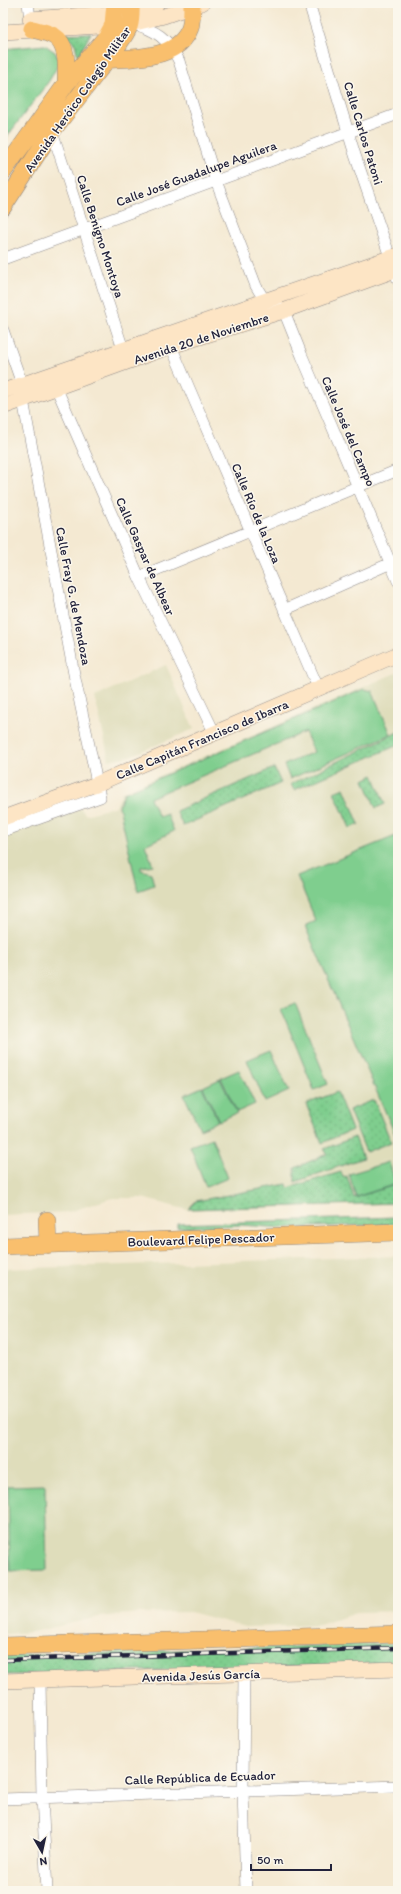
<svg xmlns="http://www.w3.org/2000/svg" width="401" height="1894" font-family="Itim,sans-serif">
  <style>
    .built { fill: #dfddbb }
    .grass { fill: url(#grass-dots); stroke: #507864 }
    .garden { fill: #7fce8e; stroke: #507864 }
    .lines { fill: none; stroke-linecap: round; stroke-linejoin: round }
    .street-casing { stroke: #8b8686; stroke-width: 12 }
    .secondary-casing { stroke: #8b8686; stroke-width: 16 }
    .primary-casing { stroke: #8b8686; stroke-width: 18 }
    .street { stroke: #fff; stroke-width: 11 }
    .secondary { stroke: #fde5c5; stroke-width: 15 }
    .primary { stroke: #f9bf6d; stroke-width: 17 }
    .rail-casing { stroke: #22223b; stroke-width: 4.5 }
    .rail { stroke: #fbf7ec; stroke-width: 3; stroke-dasharray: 9; stroke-linecap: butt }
    .labels { text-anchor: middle; stroke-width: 3; stroke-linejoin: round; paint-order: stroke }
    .street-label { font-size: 13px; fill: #22223b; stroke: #fbf7ec }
  </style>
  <defs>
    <pattern id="grass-dots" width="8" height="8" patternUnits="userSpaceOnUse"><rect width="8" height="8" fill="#7fce8e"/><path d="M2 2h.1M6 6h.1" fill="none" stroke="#6db17b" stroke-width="1.8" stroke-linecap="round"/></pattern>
  </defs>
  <rect width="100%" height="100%" fill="#fbf7ec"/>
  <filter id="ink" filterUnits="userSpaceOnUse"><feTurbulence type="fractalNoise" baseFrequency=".025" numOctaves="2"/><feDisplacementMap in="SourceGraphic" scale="8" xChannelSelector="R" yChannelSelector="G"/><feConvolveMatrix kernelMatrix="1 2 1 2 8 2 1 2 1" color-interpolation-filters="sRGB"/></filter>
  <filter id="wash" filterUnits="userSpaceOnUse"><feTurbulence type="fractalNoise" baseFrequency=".012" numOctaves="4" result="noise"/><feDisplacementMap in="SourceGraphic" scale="16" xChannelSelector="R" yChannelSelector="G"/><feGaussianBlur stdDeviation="0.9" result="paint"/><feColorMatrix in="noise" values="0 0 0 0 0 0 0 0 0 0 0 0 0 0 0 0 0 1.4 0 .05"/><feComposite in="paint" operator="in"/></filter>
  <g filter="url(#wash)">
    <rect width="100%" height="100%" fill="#f4e9d2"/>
    <path class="built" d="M166 665 194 729 130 756 109 760 95 697Z
      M398 672V1204L188 1210 142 1198H112L68 1212 3 1215V836L80 808 86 815 116 806 122 792Z
      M398 1256V1611L359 1612 319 1625 246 1627 190 1612 138 1613 99 1617 32 1632 3 1634V1269Z"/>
    <path class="grass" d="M91 33 78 57 75 44 63 34Z
      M398 732V745L294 790 291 784Z
      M274 768 281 783 183 826 176 811Z
      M373 775 385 804 376 808 364 780Z
      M344 788 359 824 350 828 334 792Z
      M337 1092 352 1130 322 1143 306 1104Z
      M374 1100 391 1142 366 1152 349 1110Z
      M355 1137 363 1158 295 1182V1168L327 1154 324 1149Z
      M341 1172 343 1177 347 1176 354 1198 398 1184V1203L188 1209 196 1201 287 1184 288 1188Z
      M398 1217V1224L281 1228 242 1225 177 1228V1224Z
      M398 1643V1663L3 1675V1656Z"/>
    <path class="garden" d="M45 45 55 52 60 62 49 81 3 142V49Z
      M364 689 372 691 391 734 290 779 284 765 314 752 305 732 150 798 159 817 167 814 174 831 145 845 153 865 141 867V870L151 873 154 885 138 891 119 806 124 793Z
      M398 835V1141L305 926 316 921 297 876Z
      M295 1003 328 1084 314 1090 281 1009Z
      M271 1050 289 1091 265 1102 247 1060Z
      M239 1070 255 1104 237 1112 221 1078Z
      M220 1079 237 1113 219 1121 203 1087Z
      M202 1087 218 1121 200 1129 184 1095Z
      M212 1138 228 1178 206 1187 190 1146Z
      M389 1162 396 1184 356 1197 349 1174Z
      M45 1485 47 1570 10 1571 8 1486Z"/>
  </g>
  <g filter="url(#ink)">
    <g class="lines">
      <g class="street-casing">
        <path id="street" d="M28 3 31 27
          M309 3 355 155 398 280
          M132 24C155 29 169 39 179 61L216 181 256 286 265 301 280 308 286 316 302 356 398 581
          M52 131 123 349
          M3 259 398 114
          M3 330 22 384
          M171 346 319 690
          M56 387 139 577 215 734
          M139 577 398 470
          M284 610 398 560
          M3 831 100 797 74 674 23 400
          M244 1674 243 1790 246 1891
          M40 1680 42 1797 47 1891
          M3 1799 398 1786"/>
      </g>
      <g class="secondary-casing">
        <path id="secondary" d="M30 19 114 13 157 3
          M3 32 131 24 164 16 202 3
          M3 391 398 255
          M3 407 171 346 283 311 398 269
          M3 818 99 783 398 654
          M3 1681 398 1669"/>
      </g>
      <g class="primary-casing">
        <path id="primary" d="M32 29C39 31 47 32 54 36 69 45 66 69 66 84
          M107 60C135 57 178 60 190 28 192 21 192 13 192 6
          M3 172 66 84 107 36 113 25 115 3
          M3 207 52 131 116 48C129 29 132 27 131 3
          M47 1220 48 1245
          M3 1246 398 1232
          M3 1646 398 1634"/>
      </g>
      <use href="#street" class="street"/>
      <use href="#secondary" class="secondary"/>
      <use href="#primary" class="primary"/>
      <g class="rail-casing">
        <path id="rail" d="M3 1660 398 1648"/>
      </g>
      <use href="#rail" class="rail"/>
    </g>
  </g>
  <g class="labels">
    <g class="street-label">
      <text transform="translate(77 99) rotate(-55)" y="5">Avenida Heróico Colegio Militar</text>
      <text transform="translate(364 133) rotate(73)" y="5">Calle Carlos Patoni</text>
      <text transform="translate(196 173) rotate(-20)" y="5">Calle José Guadalupe Aguilera</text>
      <text transform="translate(101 236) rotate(72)" y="5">Calle Benigno Montoya</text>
      <text transform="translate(201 338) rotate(-18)" y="5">Avenida 20 de Noviembre</text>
      <text transform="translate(349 431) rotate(67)" y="5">Calle José del Campo</text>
      <text transform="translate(257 513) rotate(67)" y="5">Calle Río de la Loza</text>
      <text transform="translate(146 556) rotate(66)" y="5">Calle Gaspar de Albear</text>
      <text transform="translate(74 596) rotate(79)" y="5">Calle Fray G. de Mendoza</text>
      <text transform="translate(202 739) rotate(-23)" y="5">Calle Capitán Francisco de Ibarra</text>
      <text transform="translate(201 1239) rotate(-2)" y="5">Boulevard Felipe Pescador</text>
      <text transform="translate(201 1675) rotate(-2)" y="5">Avenida Jesús García</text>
      <text transform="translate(200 1777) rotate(-2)" y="5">Calle República de Ecuador</text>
    </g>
  </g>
  <rect width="401" height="1894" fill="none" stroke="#fbf7ec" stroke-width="16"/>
  <g transform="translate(42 1852) rotate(171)" stroke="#fbf7ec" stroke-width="3" paint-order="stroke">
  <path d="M0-3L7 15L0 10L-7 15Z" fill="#22223b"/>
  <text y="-6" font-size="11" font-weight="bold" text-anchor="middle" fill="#22223b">N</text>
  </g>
  <path d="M251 1864v6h80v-6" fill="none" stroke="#22223b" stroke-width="2"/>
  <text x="257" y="1864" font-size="12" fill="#22223b" stroke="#fbf7ec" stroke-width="3" paint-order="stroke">50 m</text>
</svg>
